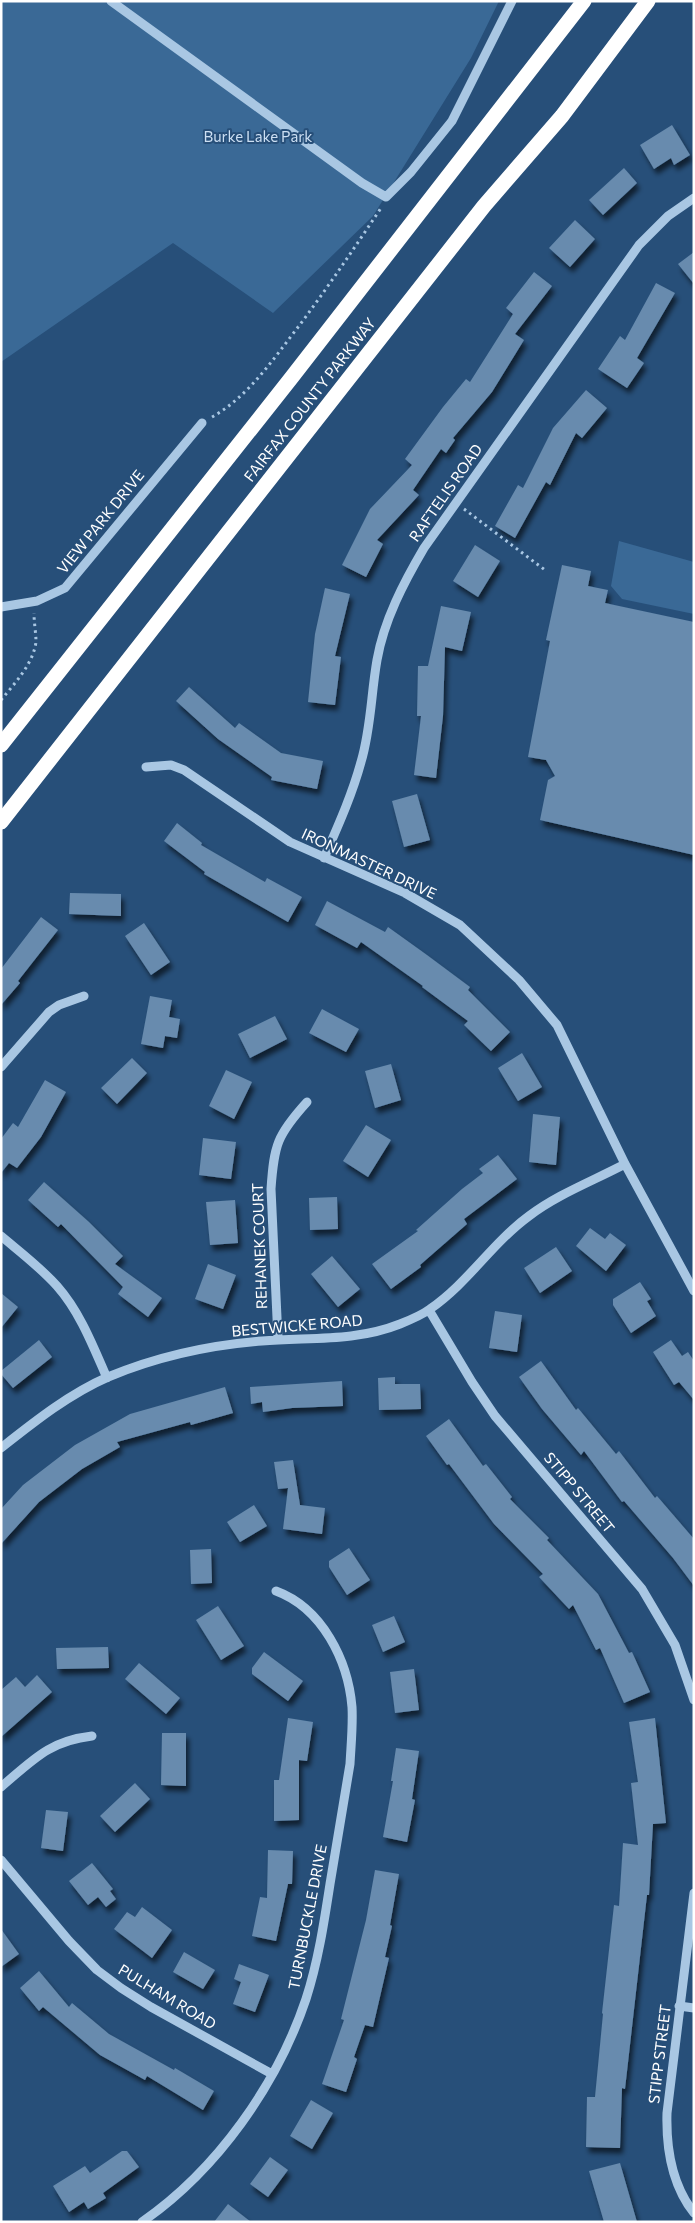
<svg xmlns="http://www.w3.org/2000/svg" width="695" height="2223" font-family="Commissioner,sans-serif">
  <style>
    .green { fill: #3a6996 }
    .building { fill: #678bae; filter: url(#shadow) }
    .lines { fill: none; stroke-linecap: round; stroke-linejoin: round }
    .path { stroke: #a9c7e3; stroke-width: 3; stroke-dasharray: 2.5 4; stroke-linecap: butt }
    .minor { stroke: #a9c7e3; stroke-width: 9 }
    .highway { stroke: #fff; stroke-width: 15 }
    .labels { text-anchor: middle; stroke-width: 4; stroke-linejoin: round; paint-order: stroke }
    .park-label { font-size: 15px; fill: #ccdff3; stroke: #274f79 }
    .street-label { font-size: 15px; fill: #fff; stroke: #274f79 }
  </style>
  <defs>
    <filter id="shadow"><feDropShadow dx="3" dy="5.5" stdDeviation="2.5" flood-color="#0009"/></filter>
  </defs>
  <rect width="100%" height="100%" fill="#274f79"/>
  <path class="green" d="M1 1H499L471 58 373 216 273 313 173 243 1 362Z
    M619 541 694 562V614L622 599 611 586Z"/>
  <path class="building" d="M672 125 690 155 674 165 671 158 654 169 640 145Z
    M624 168 637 183 603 215 589 200Z
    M575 220 595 239 570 267 549 248Z
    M694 252V284L678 264Z
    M534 272 552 286 515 334 524 340 492 392 453 438 455 440 446 453 441 449 413 490 419 495 377 540 383 544 366 577 342 565 370 509 412 465 405 459 443 407 466 379 470 382 513 314 506 308Z
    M656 283 675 293 637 358 644 363 627 388 598 369 620 336 625 340Z
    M586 390 607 408 582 438 576 433 550 485 546 482 515 538 495 526 518 485 523 488 553 428Z
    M475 545 500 561 478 597 453 581Z
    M562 565 591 571 588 586 608 590 605 603 694 622V855L540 820 548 780 555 776 546 760 528 757 550 641 546 640Z
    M325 588 350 594 335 656 341 657 335 705 308 702 315 634Z
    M441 606 471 612 462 651 445 647 443 716 436 778 414 775 421 716H417L418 666H428Z
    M189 687 235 728 239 723 281 753 323 761 317 789 271 780 272 777 218 739 176 701Z
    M417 794 430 840 404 847 392 801Z
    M177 823 202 843 201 845 265 882 267 878 302 897 288 922 204 874 205 872 164 841Z
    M70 893 121 894V916L69 914Z
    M327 901 385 932 388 927 427 955 470 987 468 990 510 1032 491 1051 464 1025 468 1021 422 987 423 986 361 942 357 948 315 925Z
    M41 917 58 930 18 981 20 983 1 1005V969Z
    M144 923 170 962 151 975 125 936Z
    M150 996 172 1000 169 1017 180 1019 177 1038 165 1036 163 1048 141 1044Z
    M322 1009 359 1029 346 1052 309 1033Z
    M275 1016 287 1039 250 1058 238 1034Z
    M522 1053 542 1087 518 1101 498 1068Z
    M132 1058 147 1073 117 1104 101 1088Z
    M391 1064 401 1100 375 1108 365 1071Z
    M226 1070 252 1082 234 1119 209 1106Z
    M45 1080 66 1092 41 1137 17 1168 9 1163 1 1173V1139L13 1123 18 1127Z
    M533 1114 560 1117 556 1165 529 1162Z
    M366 1125 391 1140 368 1177 343 1161Z
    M203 1138 236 1142 231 1179 199 1175Z
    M498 1155 517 1179 464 1219 467 1224 420 1265 421 1267 391 1289 372 1264 418 1231 416 1230 462 1189 483 1173 479 1169Z
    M44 1182 89 1222 123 1256 115 1264 162 1298 148 1317 118 1294 123 1287 61 1224 58 1227 28 1200Z
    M337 1197 338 1229 310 1230 309 1198Z
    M235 1200 238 1243 210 1245 206 1202Z
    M590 1228 605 1239 610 1233 626 1245 606 1271 576 1246Z
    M556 1247 572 1271 540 1293 524 1268Z
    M332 1256 360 1289 338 1307 311 1274Z
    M208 1264 236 1275 223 1309 195 1299Z
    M640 1282 651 1299 647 1301 656 1316 631 1333 613 1305V1299Z
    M1 1293 18 1307 1 1328Z
    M495 1311 522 1315 517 1352 489 1348Z
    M39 1340 52 1357 13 1388 1 1374V1371Z
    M671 1340 682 1356 688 1352 694 1361V1400L679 1382 674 1385 653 1352Z
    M541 1361 576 1410 578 1408 616 1454 619 1451 655 1498 657 1496 694 1539V1586L673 1558 624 1501 622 1502 584 1451 581 1455 542 1409 519 1377Z
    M395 1377V1384H420L421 1409 379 1410 378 1378Z
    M342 1381 343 1406 292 1408 263 1412 262 1402 251 1404 250 1387Z
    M225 1387 233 1413 191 1425 190 1422 117 1442 120 1447 82 1469 39 1502 1 1544V1509L23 1485 75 1445 130 1414Z
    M449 1419 483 1466 486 1464 512 1497 510 1499 549 1538 547 1540 598 1594 629 1653 632 1652 650 1692 624 1703 600 1648 596 1650 573 1605 569 1609 539 1577 543 1574 494 1524 449 1464 447 1465 426 1436Z
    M293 1460 300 1505 325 1508 322 1534 283 1529 288 1488 278 1489 274 1462Z
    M254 1505 267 1526 240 1542 227 1522Z
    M349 1548 370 1580 347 1595 329 1567V1561Z
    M211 1549 212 1583 191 1584 190 1550Z
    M218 1606 244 1646 221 1660 196 1620Z
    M394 1616 405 1642 383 1652 372 1625Z
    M108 1647 109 1668 57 1669 56 1648Z
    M264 1652 303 1681 288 1701 252 1674V1668Z
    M139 1663 180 1698 166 1714 125 1679Z
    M414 1669 419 1710 395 1713 390 1672Z
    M37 1675 52 1692 1 1737V1690L16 1677 25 1687Z
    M288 1718 313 1722 307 1761 299 1760V1820L274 1821V1780H279Z
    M655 1718 666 1823 653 1824 649 1895H647L625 2089 622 2088 620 2148 586 2147 587 2097H595L603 2014 602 2013 614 1905 619 1906 623 1843 638 1845 631 1783 638 1782 629 1722Z
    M162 1733H186V1786L161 1785Z
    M396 1748 419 1751 412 1799 415 1800 407 1842 383 1837 393 1781H391Z
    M135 1783 150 1799 115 1832 100 1816Z
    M46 1810 68 1812 63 1851 41 1848Z
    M268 1850 293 1851 292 1884H288L276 1941 252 1936 260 1897 267 1898Z
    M92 1863 113 1889 110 1891 116 1899 106 1907 98 1897 88 1905 69 1881Z
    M375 1870 399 1874 390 1925 392 1926 385 1957 389 1958 373 2027 365 2025 354 2057 357 2059 346 2092 322 2084 344 2020 341 2019 366 1920Z
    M142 1907 172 1930 152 1958 114 1929 127 1912 135 1917Z
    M1 1929 19 1954 1 1967Z
    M184 1952 215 1970 203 1989 173 1972Z
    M239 1964 269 1975 255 2012 233 2004 241 1982 234 1979Z
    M39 1971 69 2007 72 2003 109 2034 174 2070 175 2068 214 2091 203 2110 147 2076 145 2080 100 2055 43 2007 39 2011 20 1988Z
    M311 2100 333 2113 312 2149 290 2136Z
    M122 2151H127L139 2167 103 2193 106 2198 88 2209 84 2202 69 2212 53 2186 85 2166 90 2173Z
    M270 2157 288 2170 268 2197 250 2184Z
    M620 2163 637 2222H604L589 2171Z
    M228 2204 251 2222H214Z"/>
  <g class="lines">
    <path class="path" d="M212 417C244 399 267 368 289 339 322 296 351 253 381 208
      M464 509 545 570
      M1 700C15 683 33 664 36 642 36 633 34 623 34 613"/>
    <path class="minor" d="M111 1 362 183 386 197 411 172 452 121 512 1
      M1 607 37 601 65 588 202 423
      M146 767 171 765 184 770 290 842 405 893 460 925 519 980 557 1025 625 1164 694 1291
      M324 858C338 826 352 795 361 762 371 729 371 694 377 660 384 620 404 582 424 548L639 245 668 216 694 198
      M1 1067 49 1012 59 1005 84 996
      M1 1236C20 1252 40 1267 57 1286 80 1312 93 1346 107 1378
      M429 1310 472 1382 495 1416 642 1589 675 1645 694 1700
      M278 1339 271 1189C274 1145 277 1135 307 1102
      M1 1448C34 1422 69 1394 108 1377 156 1357 210 1345 262 1341 309 1337 355 1342 400 1324 410 1320 422 1315 430 1309 468 1283 492 1243 529 1216 558 1194 593 1181 625 1164
      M1 1787C33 1760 49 1741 92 1736
      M1 1860 69 1941 97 1970 121 1988 151 2007 272 2074
      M694 1893 667 2113C666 2148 672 2185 694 2213
      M679 2006 694 2008
      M142 2222C217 2170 277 2085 306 1999 318 1962 324 1923 330 1884 337 1844 343 1804 350 1764 351 1745 353 1726 352 1707 348 1660 322 1608 276 1591"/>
    <path class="highway" d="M1 745 292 377 584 1
      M1 822 484 206 562 116 648 1"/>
  </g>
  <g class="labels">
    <g class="park-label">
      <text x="258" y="142">Burke Lake Park</text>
    </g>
    <g class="street-label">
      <text transform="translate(310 400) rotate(-52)" y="5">FAIRFAX COUNTY PARKWAY</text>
      <text transform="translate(446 493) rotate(-55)" y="5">RAFTELIS ROAD</text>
      <text transform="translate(101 522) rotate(-51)" y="5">VIEW PARK DRIVE</text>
      <text transform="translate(369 864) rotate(25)" y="5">IRONMASTER DRIVE</text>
      <text transform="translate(260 1246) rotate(-92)" y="5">REHANEK COURT</text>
      <text transform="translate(297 1326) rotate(-5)" y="5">BESTWICKE ROAD</text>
      <text transform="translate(579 1493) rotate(50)" y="5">STIPP STREET</text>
      <text transform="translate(308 1917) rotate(-79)" y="5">TURNBUCKLE DRIVE</text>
      <text transform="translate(167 1997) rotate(31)" y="5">PULHAM ROAD</text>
      <text transform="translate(660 2054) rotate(-83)" y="5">STIPP STREET</text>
    </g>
  </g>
  <rect width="695" height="2223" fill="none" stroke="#ffffff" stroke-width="5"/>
</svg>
